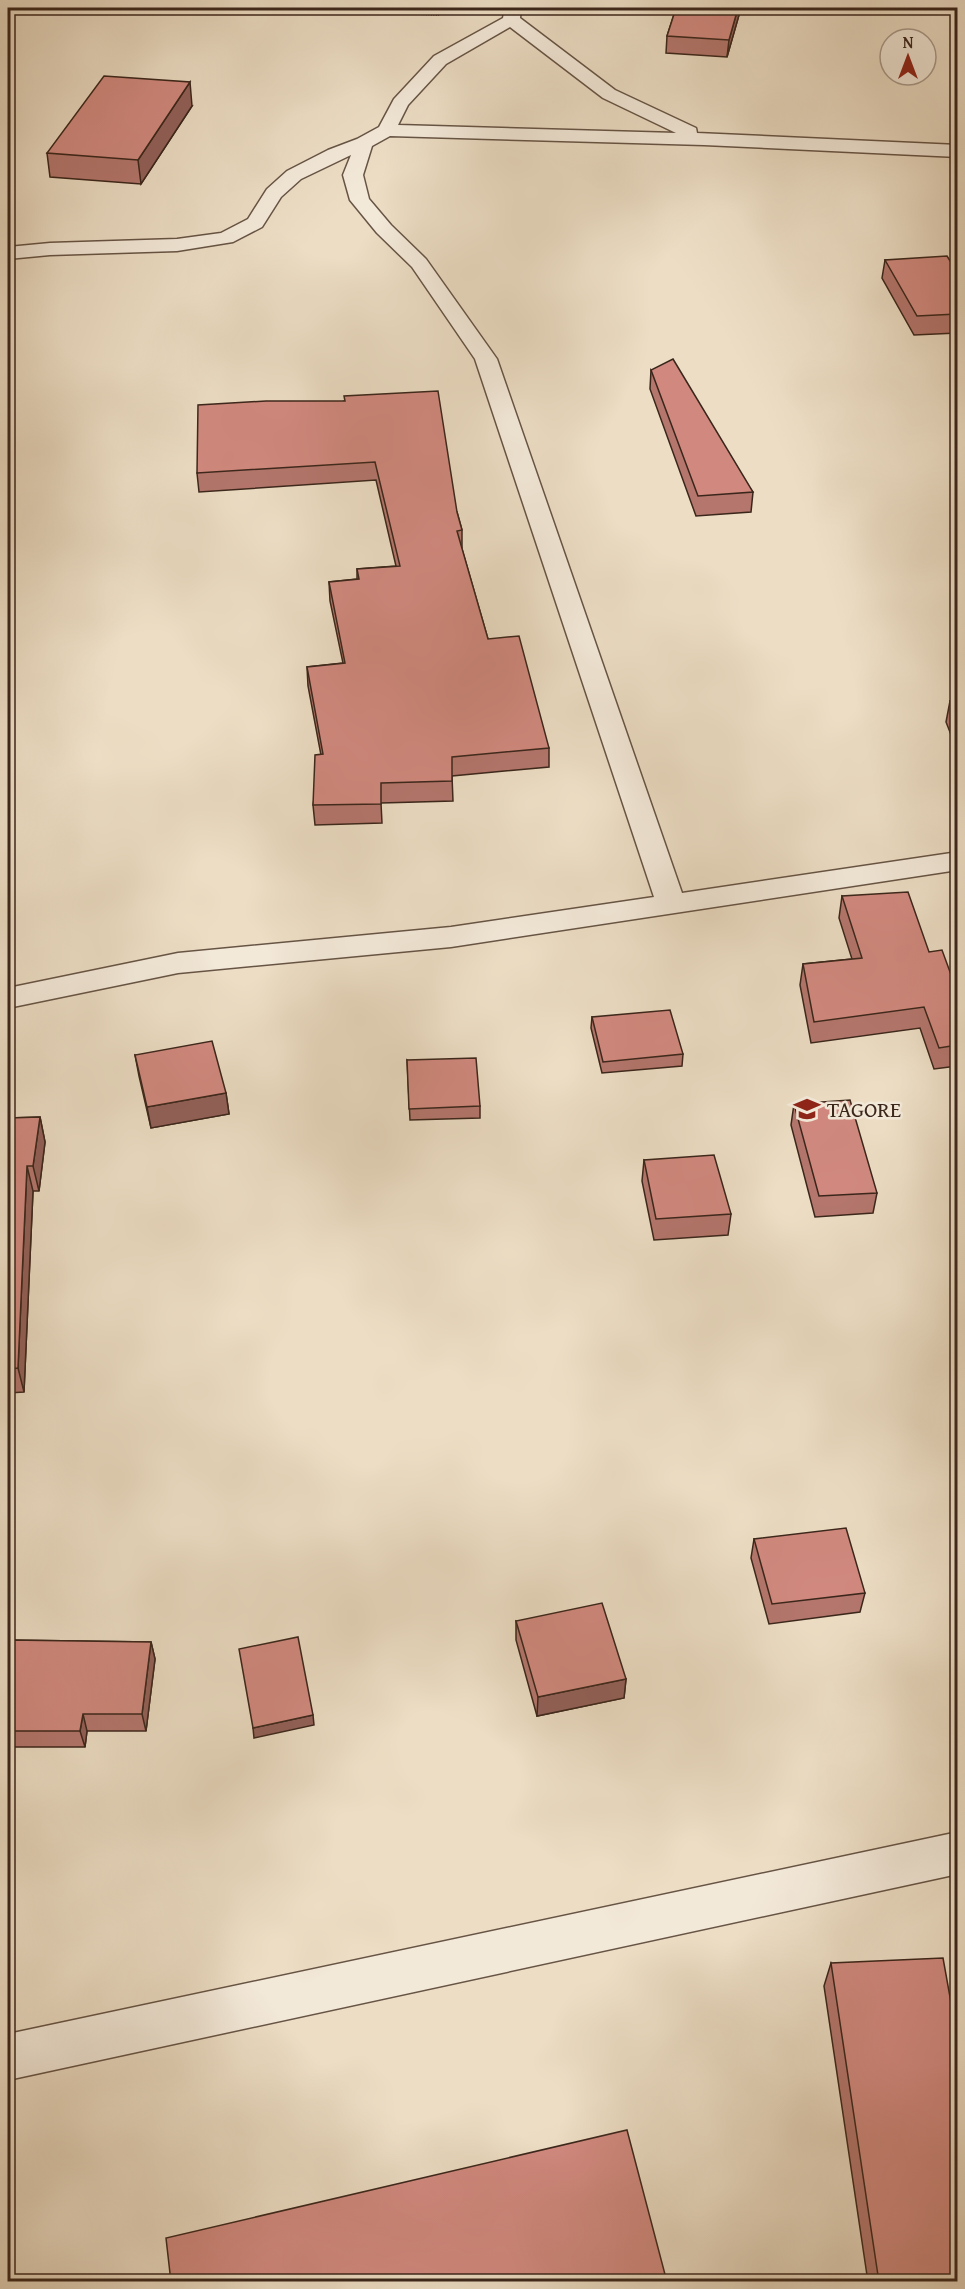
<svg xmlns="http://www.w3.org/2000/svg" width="965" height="2289" font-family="'Gentium Book Plus',serif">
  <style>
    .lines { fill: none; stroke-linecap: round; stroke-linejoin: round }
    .street-casing { stroke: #675445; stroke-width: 3 }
    .path { stroke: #3b261b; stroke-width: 2; stroke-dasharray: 1 1.5; stroke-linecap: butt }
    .street { fill: #f3e9d9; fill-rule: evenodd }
    .wall { fill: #b4766d; stroke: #3b261b; stroke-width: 1.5 }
    .shaded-wall { fill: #926059; stroke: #3b261b; stroke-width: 1.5 }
    .building { fill: #d1897f; stroke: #3b261b; stroke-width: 1.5 }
    .labels { text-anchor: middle; stroke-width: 5; stroke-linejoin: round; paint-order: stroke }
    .poi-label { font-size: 22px; fill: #3b261b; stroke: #f3e9d9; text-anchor: start }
  </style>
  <rect width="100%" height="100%" fill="#ecddc4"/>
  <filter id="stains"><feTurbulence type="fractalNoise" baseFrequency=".00333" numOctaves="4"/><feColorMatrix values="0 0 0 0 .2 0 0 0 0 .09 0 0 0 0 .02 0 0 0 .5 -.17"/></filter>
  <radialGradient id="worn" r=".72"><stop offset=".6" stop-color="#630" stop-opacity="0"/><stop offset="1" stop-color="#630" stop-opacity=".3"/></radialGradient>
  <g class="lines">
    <g class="street-casing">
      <path id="street" d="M505 8H521L520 18 615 90 696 128 697 133 958 145V157L704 145 390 136 372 146 363 175 369 199 391 225 426 259 497 359 682 893 958 852V870L451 947 178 973 8 1008V988L178 953 451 927 654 897 475 359 412 267 377 233 350 200 343 175 351 155 301 179 281 197 262 227 233 242 177 251 50 255 8 259V247L50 243 177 239 221 233 248 219 267 189 287 171 328 150 357 139 379 127 394 99 434 56 503 18ZM510 27 603 98 676 133 398 125 408 105 446 64Z
        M958 1832V1874L8 2080V2034Z"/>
    </g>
    <path class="path" d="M296 8 439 15"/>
    <use href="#street" class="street"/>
  </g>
  <path class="wall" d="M676 8H741L727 57 666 53 667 36Z
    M192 106 141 184 50 177 47 153Z
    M885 260 957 272V333L914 335 882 278Z
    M651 370 753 492 751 512 696 516 650 389Z
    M344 401 457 512 462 530V549L488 639 549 748V767L452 776 453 801 381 803 382 823 315 825 313 805 321 755 308 686 307 667 343 663 330 601 329 582 357 579V569L396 566 376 480 199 492 197 473Z
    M950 701H957V750L946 722Z
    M842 896 929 952 953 980 957 979V1066L934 1069 920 1028 811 1043 800 985 803 964 852 959 839 918Z
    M592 1017 683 1054 682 1066 602 1073 591 1028Z
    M135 1055 226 1093 229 1114 151 1128 139 1076Z
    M407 1060 480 1106V1118L410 1120Z
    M794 1104 877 1193 873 1213 815 1217 791 1125Z
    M40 1117 45 1142 39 1191H33L24 1392 8 1393V1118Z
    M644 1160 731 1214 728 1235 654 1240 642 1181Z
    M754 1539 865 1593 860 1612 769 1624 751 1558Z
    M516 1621 626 1679 624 1698 537 1716 516 1640Z
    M8 1640 151 1642 155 1659 146 1731H87L85 1747H8Z
    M831 1963 957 2282H868L824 1986Z"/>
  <path class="shaded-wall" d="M738 8H741L727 57 729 40Z
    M190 82 192 106 141 184 138 160Z
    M226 1093 229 1114 151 1128 147 1107Z
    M40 1117 45 1142 39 1191 33 1166Z
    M27 1166 33 1191 24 1392 18 1368Z
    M151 1642 155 1659 146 1731 142 1714Z
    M626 1679 624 1698 537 1716 538 1697Z
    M83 1714 87 1731 85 1747 80 1731Z
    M313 1715 314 1725 254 1738 253 1728Z"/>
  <path class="building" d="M676 8H738L729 40 667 36Z
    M104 76 190 82 138 160 47 153Z
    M947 256 957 272V314L917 316 885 260Z
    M673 359 753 492 698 496 651 370Z
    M438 391 457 512 462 530 457 531 488 639 519 636 549 748 452 757V781L381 783V804L313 805 315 755 323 754 307 667 345 663 329 582 359 579 357 569 400 566 375 462 197 473 198 405 266 401H345L344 396Z
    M950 701H957V719Z
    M908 892 929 952 942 950 953 980 957 979V1045L939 1048 924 1007 814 1022 803 964 862 958 842 896Z
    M670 1010 683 1054 603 1062 592 1017Z
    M212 1041 226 1093 147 1107 135 1055Z
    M476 1058 480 1106 409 1109 407 1060Z
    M850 1100 877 1193 819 1196 794 1104Z
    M40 1117 33 1166H27L18 1368 8 1369V1118Z
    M714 1155 731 1214 656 1219 644 1160Z
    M846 1528 865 1593 772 1604 754 1539Z
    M602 1603 626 1679 538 1697 516 1621Z
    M298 1637 313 1715 253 1728 239 1649Z
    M8 1640 151 1642 142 1714H83L80 1731H8Z
    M943 1958 957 2036V2282H879L831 1963Z
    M627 2130 667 2282H171L166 2238Z"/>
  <defs>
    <g id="school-bare" transform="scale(2.07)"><path d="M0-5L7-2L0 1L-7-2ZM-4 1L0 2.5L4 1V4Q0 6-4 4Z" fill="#8f2418" stroke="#f3e9d9" stroke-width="2.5" paint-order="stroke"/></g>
  </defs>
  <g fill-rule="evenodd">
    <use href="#school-bare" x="807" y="1109"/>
  </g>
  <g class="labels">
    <g class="poi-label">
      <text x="827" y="1117">TAGORE</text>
    </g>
  </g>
  <rect width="965" height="2289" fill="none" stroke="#ecddc4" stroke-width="30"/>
  <rect x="9" y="9" width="947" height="2271" fill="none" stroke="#3b261b" stroke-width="3"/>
  <rect x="15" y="15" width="935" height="2259" fill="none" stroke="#3b261b" stroke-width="1.5"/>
  <g transform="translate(908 57)"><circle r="28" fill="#f3e9d9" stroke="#a99b8d" stroke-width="1.5"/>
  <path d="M0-4.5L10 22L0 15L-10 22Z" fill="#8f2418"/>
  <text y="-9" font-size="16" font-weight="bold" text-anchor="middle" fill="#3b261b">N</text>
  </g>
  <rect width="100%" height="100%" filter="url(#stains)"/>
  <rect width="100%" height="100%" fill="url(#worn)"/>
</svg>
